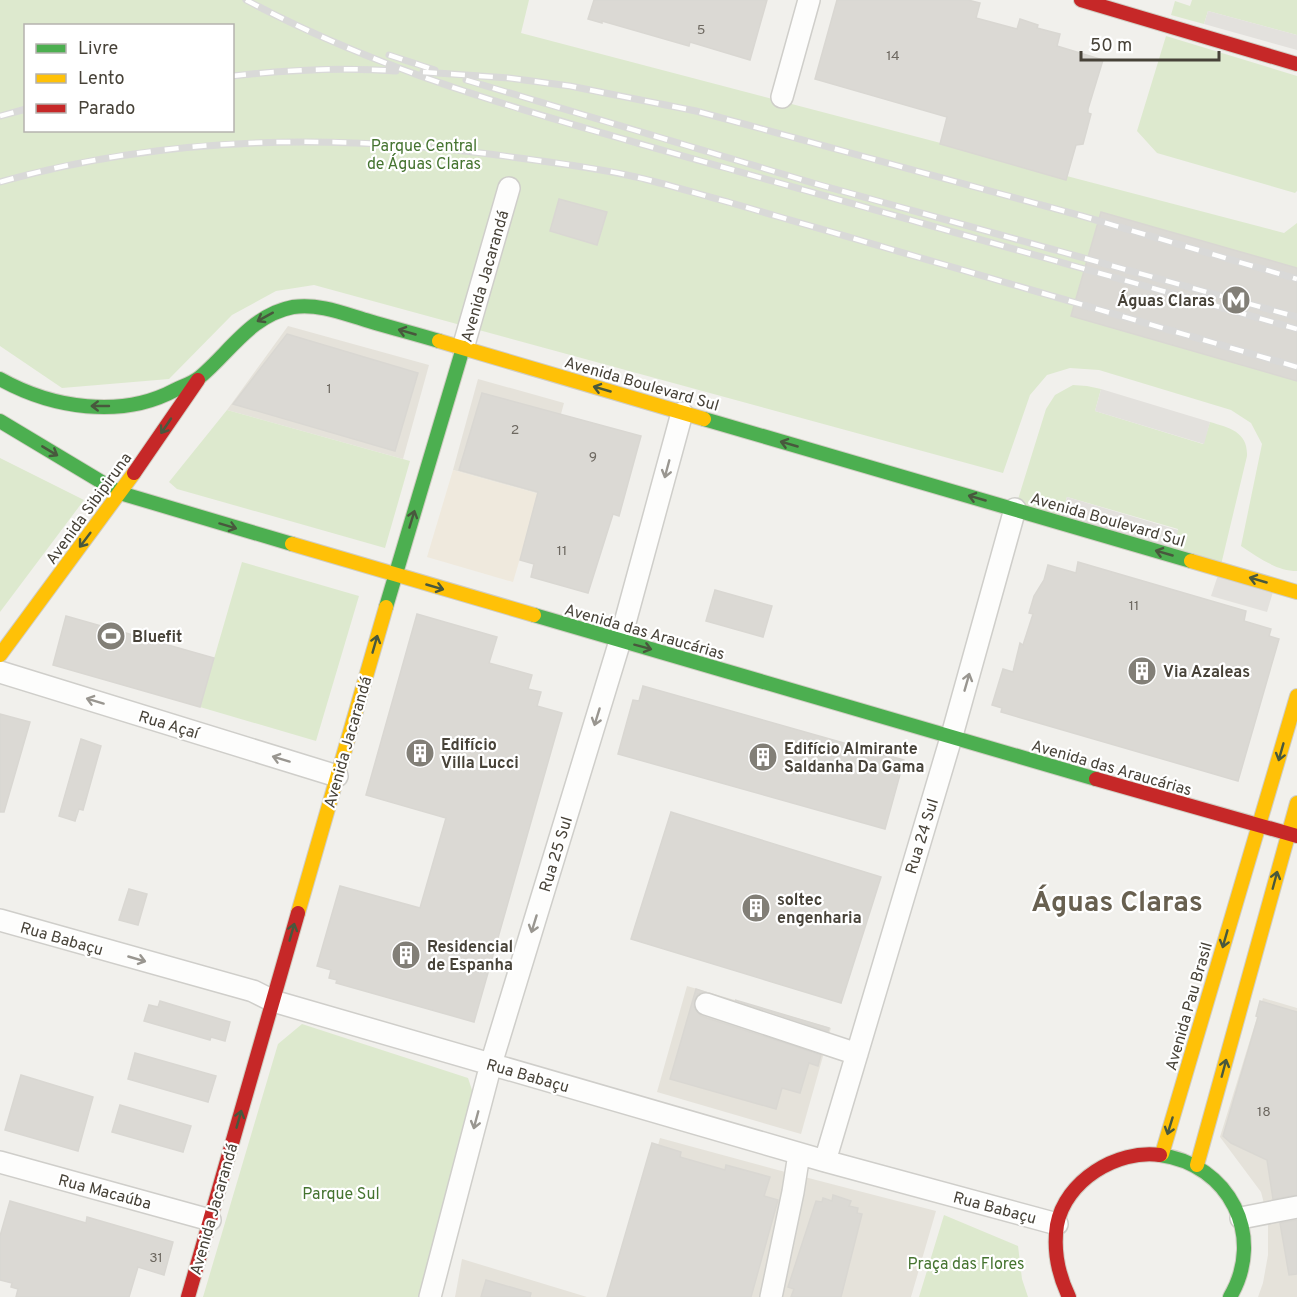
<svg xmlns="http://www.w3.org/2000/svg" width="1297" height="1297" font-family="Overpass,sans-serif">
  <style>
    .residential { fill: #e5e2da }
    .commercial { fill: #efe9dd }
    .green { fill: #dde9ce; fill-rule: evenodd }
    .parking { fill: #e3e1dd }
    .building { fill: #dbd9d4; stroke: #d9d7d2; stroke-width: 1.5 }
    .lines { fill: none; stroke-linecap: round; stroke-linejoin: round }
    .street-casing { stroke: #cfceca; stroke-width: 24 }
    .fast-casing { stroke: #d0cdc3; stroke-width: 16 }
    .slow-casing { stroke: #d0cdc3; stroke-width: 16 }
    .jam-casing { stroke: #d0cdc3; stroke-width: 16 }
    .street { stroke: #fdfdfc; stroke-width: 21 }
    .fast { stroke: #4caf50; stroke-width: 14 }
    .slow { stroke: #ffc107; stroke-width: 14 }
    .jam { stroke: #c62828; stroke-width: 14 }
    .rail-casing { stroke: #d9d9d8; stroke-width: 7 }
    .rail { stroke: #fff; stroke-width: 4.5; stroke-dasharray: 14; stroke-linecap: butt }
    .oneway { stroke: #48583d }
    .oneway2 { stroke: #999690 }
    .labels { text-anchor: middle; stroke-width: 4.5; stroke-linejoin: round; paint-order: stroke }
    .number-label { font-size: 14px; fill: #6d6860 }
    .park-label { font-size: 16px; fill: #457430; stroke: #fff }
    .street-label { font-size: 16px; fill: #474238; stroke: #fff }
    .poi-label { font-size: 16px; font-weight: bold; fill: #474238; stroke: #fff; text-anchor: start }
    .town-label { font-size: 28px; font-weight: bold; fill: #686050; stroke: #fff }
  </style>
  <rect width="100%" height="100%" fill="#f1f0ec"/>
  <path class="residential" d="M288 326 429 365 403 459 227 410Z
    M478 379 564 403 539 494 453 470Z
    M687 986 831 1028 801 1134 657 1092Z
    M1263 998 1297 1008V1297H1258L1263 1283 1268 1255V1219L1261 1192 1220 1137Z
    M660 1138 789 1173 936 1211 911 1297H616Z
    M462 1259 587 1297H455Z"/>
  <path class="commercial" d="M453 470 539 494 513 582 427 557Z"/>
  <path class="green" d="M0 0H529L521 33 1284 233 1297 223V571C1276 571 1258 557 1241 546L1262 444 1251 423 1231 410 1099 370 1070 368 1047 375 1030 395 1003 473 314 285 276 291 232 315 169 379 62 388 0 346ZM26 26H232V130H26Z
    M1192 0H1297V35L1208 11 1204 24 1171 15 1175 1 1190 6Z
    M1166 36 1297 76V191L1295 193 1157 153 1137 131Z
    M1073 385 1087 386 1101 389 1095 411 1203 444 1210 422C1230 428 1248 432 1247 456L1220 569 1171 555 1178 529 1067 497 1059 522 1015 509 1046 409 1055 395Z
    M227 410 410 461 385 548 177 489 169 482Z
    M0 458 84 500 0 612Z
    M242 562 359 596 316 741 200 707Z
    M302 1024 468 1078 475 1099 419 1297H203L278 1044Z
    M944 1215 1018 1246 1022 1279 1028 1297H919Z"/>
  <path class="parking" d="M1208 11 1297 35V50L1204 24Z
    M1101 389 1210 422 1204 444 1095 411Z
    M1067 497 1178 530 1171 555 1059 522Z
    M1220 569 1275 585 1267 612 1211 596Z"/>
  <path class="building" d="M594 0H767L750 60 690 42 689 46 602 21V23L588 19Z
    M837 0H968L980 3 976 18 1017 29 1020 19 1038 25 1037 28 1060 34 1057 46 1103 60 1088 109V113L1091 114 1083 144 1076 145 1066 180 940 144 947 117 815 79Z
    M559 199 607 212 597 245 550 231Z
    M1101 212 1297 268V381L1071 316Z
    M287 334 418 373 395 451 233 404Z
    M482 393 641 436 619 516 613 514 588 593 531 577 534 564 520 560 538 492 459 470Z
    M1078 562 1246 611 1244 621 1271 629 1269 636 1279 639 1238 781 1001 712 1002 708 992 705 1003 669 1013 672 1020 643 1023 645 1033 614 1029 613 1034 596 1044 580 1048 565 1076 573Z
    M715 590 772 606 763 637 706 621Z
    M417 614 497 637 489 663 532 675 528 689 541 692 537 706 562 713 474 1022 336 983 337 980 329 978 331 970 317 966 340 886 420 908 446 818 366 795Z
    M66 616 214 658 200 707 53 665Z
    M643 686 904 760 885 829 618 754 633 700 639 701Z
    M0 714 30 722 4 812H0Z
    M81 739 101 746 83 810 79 809 75 821 59 816Z
    M671 812 881 877 841 1003 631 939Z
    M129 889 147 894 138 925 119 920Z
    M696 989 705 992 698 994 694 1001V1007L701 1016 821 1055 818 1066 809 1063 800 1093 782 1088 776 1109 670 1079Z
    M735 1000 829 1028 828 1031Z
    M160 1001 230 1022 225 1041 211 1037 210 1040 144 1021 149 1005 158 1007Z
    M1260 1001 1297 1012V1195L1273 1199 1267 1160 1231 1143 1223 1136 1258 1017 1256 1016Z
    M135 1053 216 1076 208 1102 128 1079Z
    M21 1075 93 1097 78 1151 5 1130Z
    M120 1105 191 1126 183 1152 112 1132Z
    M652 1143 681 1152 680 1157 725 1170 726 1165 770 1177 764 1196 778 1200 751 1297H607Z
    M833 1195 851 1201 849 1206 858 1208 857 1213 862 1214 841 1297H791L794 1289 788 1287 816 1201 822 1202 823 1198 832 1201Z
    M10 1201 86 1223 87 1217 173 1242 164 1275 138 1267 129 1297H16L18 1289 11 1287 12 1283 0 1280V1236Z
    M1297 1220V1274L1289 1275 1280 1223Z
    M486 1280 531 1293 530 1297H481Z"/>
  <g class="lines">
    <g class="street-casing">
      <path id="street" d="M782 97 809 0
        M463 348 509 188
        M0 672 337 776
        M0 920 253 991 273 1001 825 1161 1057 1224
        M706 1004 857 1054
        M825 1161 954 728 1015 509
        M0 1162 210 1220
        M1241 1218 1297 1207
        M430 1297 491 1064 620 641 682 413
        M771 1297 793 1192 799 1154"/>
    </g>
    <g class="fast-casing">
      <path id="fast" d="M0 379C52 408 121 419 175 390 183 386 193 383 200 377 230 352 251 315 293 307 319 303 345 314 369 321 392 328 416 334 439 341
        M704 419 1191 561
        M0 421 120 493 292 544
        M386 607 463 348
        M534 615 1096 779
        M1160 1155C1229 1164 1266 1236 1230 1297"/>
    </g>
    <g class="slow-casing">
      <path id="slow" d="M439 341 704 419
        M292 544 534 615
        M1191 561 1297 592
        M0 655 134 473
        M298 913 386 607
        M1162 1154 1297 696
        M1197 1165 1297 803"/>
    </g>
    <g class="jam-casing">
      <path id="jam" d="M1081 0 1297 64
        M134 473 198 380
        M1096 779 1297 836
        M188 1297 298 913
        M1069 1297C1058 1274 1053 1251 1057 1225 1065 1181 1117 1149 1160 1155"/>
    </g>
    <use href="#street" class="street"/>
    <use href="#fast" class="fast"/>
    <use href="#slow" class="slow"/>
    <use href="#jam" class="jam"/>
    <g class="rail-casing">
      <path id="rail" d="M246 0C396 80 564 122 726 168 917 222 1107 275 1297 329
        M389 55 435 70
        M423 72 509 78 570 86 696 111 1082 216 1297 279
        M232 76C286 70 342 67 396 71
        M466 80 813 183 1297 317
        M0 116 26 109
        M0 182C170 134 345 133 519 158 558 163 597 168 636 177 667 184 697 194 728 202L1297 367"/>
    </g>
    <use href="#rail" class="rail"/>
  </g>
  <defs><path id="oneway-shaft" d="M-6 0H5M1.5-3L5.5 0L1.5 3" fill="none" stroke-width="1.6" stroke-linecap="round" stroke-linejoin="round" transform="scale(1.5)"/></defs>
  <g class="oneway">
    <use href="#oneway-shaft" transform="translate(265 317) rotate(151)"/>
    <use href="#oneway-shaft" transform="translate(407 332) rotate(-164)"/>
    <use href="#oneway-shaft" transform="translate(602 389) rotate(-164)"/>
    <use href="#oneway-shaft" transform="translate(100 406) rotate(180)"/>
    <use href="#oneway-shaft" transform="translate(166 426) rotate(124)"/>
    <use href="#oneway-shaft" transform="translate(789 444) rotate(-164)"/>
    <use href="#oneway-shaft" transform="translate(50 451) rotate(31)"/>
    <use href="#oneway-shaft" transform="translate(977 498) rotate(-164)"/>
    <use href="#oneway-shaft" transform="translate(412 519) rotate(-73)"/>
    <use href="#oneway-shaft" transform="translate(228 526) rotate(17)"/>
    <use href="#oneway-shaft" transform="translate(85 540) rotate(127)"/>
    <use href="#oneway-shaft" transform="translate(1164 553) rotate(-164)"/>
    <use href="#oneway-shaft" transform="translate(1258 580) rotate(-164)"/>
    <use href="#oneway-shaft" transform="translate(435 587) rotate(16)"/>
    <use href="#oneway-shaft" transform="translate(375 644) rotate(-74)"/>
    <use href="#oneway-shaft" transform="translate(643 647) rotate(15)"/>
    <use href="#oneway-shaft" transform="translate(1281 752) rotate(106)"/>
    <use href="#oneway-shaft" transform="translate(1275 880) rotate(-75)"/>
    <use href="#oneway-shaft" transform="translate(292 932) rotate(-74)"/>
    <use href="#oneway-shaft" transform="translate(1225 939) rotate(106)"/>
    <use href="#oneway-shaft" transform="translate(1224 1068) rotate(-75)"/>
    <use href="#oneway-shaft" transform="translate(239 1119) rotate(-74)"/>
    <use href="#oneway-shaft" transform="translate(1170 1126) rotate(107)"/>
  </g>
  <g class="oneway2">
    <use href="#oneway-shaft" transform="translate(667 469) rotate(105)"/>
    <use href="#oneway-shaft" transform="translate(967 682) rotate(-74)"/>
    <use href="#oneway-shaft" transform="translate(95 701) rotate(-163)"/>
    <use href="#oneway-shaft" transform="translate(597 717) rotate(107)"/>
    <use href="#oneway-shaft" transform="translate(281 759) rotate(-163)"/>
    <use href="#oneway-shaft" transform="translate(534 924) rotate(107)"/>
    <use href="#oneway-shaft" transform="translate(137 959) rotate(16)"/>
    <use href="#oneway-shaft" transform="translate(476 1120) rotate(105)"/>
  </g>
  <defs>
    <g id="metro-disc" transform="scale(1.5)"><circle r="9.5" fill="#827f77" stroke="#fff"/><path d="M-5.5 5V-5H-3L0 0L3-5H5.5V5H3V-.5L0 4L-3-.5V5Z" fill="#fff"/></g>
    <g id="stadium-disc" transform="scale(1.5)"><circle r="9.5" fill="#827f77" stroke="#fff"/><path d="M0-5a6.5 5 0 1 0 0 10a6.5 5 0 1 0 0-10ZM-3.5-1.8h7v3.6h-7Z" fill="#fff"/></g>
    <g id="building-disc" transform="scale(1.5)"><circle r="9.5" fill="#827f77" stroke="#fff"/><path d="M-4-6H4V6H1V3H-1V6H-4ZM-2.5-4.3h1.7v1.8h-1.7ZM.8-4.3h1.7v1.8H.8ZM-2.5-1h1.7V.8h-1.7ZM.8-1h1.7V.8H.8Z" fill="#fff"/></g>
  </defs>
  <g fill-rule="evenodd">
    <use href="#metro-disc" x="1236" y="300"/>
    <use href="#stadium-disc" x="111" y="636"/>
    <use href="#building-disc" x="1142" y="671"/>
    <use href="#building-disc" x="420" y="753"/>
    <use href="#building-disc" x="763" y="757"/>
    <use href="#building-disc" x="756" y="908"/>
    <use href="#building-disc" x="406" y="955"/>
  </g>
  <g class="labels">
    <g class="number-label">
      <text x="701" y="34">5</text>
      <text x="893" y="60">14</text>
      <text x="329" y="393">1</text>
      <text x="515" y="434">2</text>
      <text x="593" y="461">9</text>
      <text x="562" y="555">11</text>
      <text x="1134" y="610">11</text>
      <text x="1264" y="1116">18</text>
      <text x="156" y="1262">31</text>
    </g>
    <g class="park-label">
      <text x="424" y="151">Parque Central<tspan x="424" dy="18">de Águas Claras</tspan></text>
      <text x="341" y="1199">Parque Sul</text>
      <text x="966" y="1269">Praça das Flores</text>
    </g>
    <g class="street-label">
      <text transform="translate(484 276) rotate(-74)" y="6">Avenida Jacarandá</text>
      <text transform="translate(642 383) rotate(16)" y="6">Avenida Boulevard Sul</text>
      <text transform="translate(88 508) rotate(-54)" y="6">Avenida Sibipiruna</text>
      <text transform="translate(1108 519) rotate(16)" y="6">Avenida Boulevard Sul</text>
      <text transform="translate(645 631) rotate(16)" y="6">Avenida das Araucárias</text>
      <text transform="translate(169 724) rotate(17)" y="6">Rua Açaí</text>
      <text transform="translate(347 742) rotate(-74)" y="6">Avenida Jacarandá</text>
      <text transform="translate(1112 767) rotate(16)" y="6">Avenida das Araucárias</text>
      <text transform="translate(921 836) rotate(-73)" y="6">Rua 24 Sul</text>
      <text transform="translate(555 854) rotate(-73)" y="6">Rua 25 Sul</text>
      <text transform="translate(62 938) rotate(16)" y="6">Rua Babaçu</text>
      <text transform="translate(1188 1006) rotate(-74)" y="6">Avenida Pau Brasil</text>
      <text transform="translate(528 1075) rotate(16)" y="6">Rua Babaçu</text>
      <text transform="translate(105 1191) rotate(15)" y="6">Rua Macaúba</text>
      <text transform="translate(995 1207) rotate(15)" y="6">Rua Babaçu</text>
      <text transform="translate(213 1209) rotate(-74)" y="6">Avenida Jacarandá</text>
    </g>
    <g class="poi-label">
      <text x="1215" y="306" text-anchor="end">Águas Claras</text>
      <text x="132" y="642">Bluefit</text>
      <text x="1163" y="677">Via Azaleas</text>
      <text x="441" y="750">Edifício<tspan x="441" dy="18">Villa Lucci</tspan></text>
      <text x="784" y="754">Edifício Almirante<tspan x="784" dy="18">Saldanha Da Gama</tspan></text>
      <text x="777" y="905">soltec<tspan x="777" dy="18">engenharia</tspan></text>
      <text x="427" y="952">Residencial<tspan x="427" dy="18">de Espanha</tspan></text>
    </g>
    <g class="town-label">
      <text x="1117" y="911">Águas Claras</text>
    </g>
  </g>
  <rect x="24" y="24" width="210" height="108" fill="#ffffff" stroke="#b5b3af" stroke-width="1.5"/>
  <rect x="36" y="44" width="30" height="9" fill="#4caf50" stroke="#b5b3af" stroke-width="1.5"/>
  <text x="78" y="54" font-size="18" fill="#474238">Livre</text>
  <rect x="36" y="74" width="30" height="9" fill="#ffc107" stroke="#b5b3af" stroke-width="1.5"/>
  <text x="78" y="84" font-size="18" fill="#474238">Lento</text>
  <rect x="36" y="104" width="30" height="9" fill="#c62828" stroke="#b5b3af" stroke-width="1.5"/>
  <text x="78" y="114" font-size="18" fill="#474238">Parado</text>
  <path d="M1081 51v9h138v-9" fill="none" stroke="#474238" stroke-width="3"/>
  <text x="1090" y="51" font-size="18" fill="#474238" stroke="#ffffff" stroke-width="4.5" paint-order="stroke">50 m</text>
</svg>
